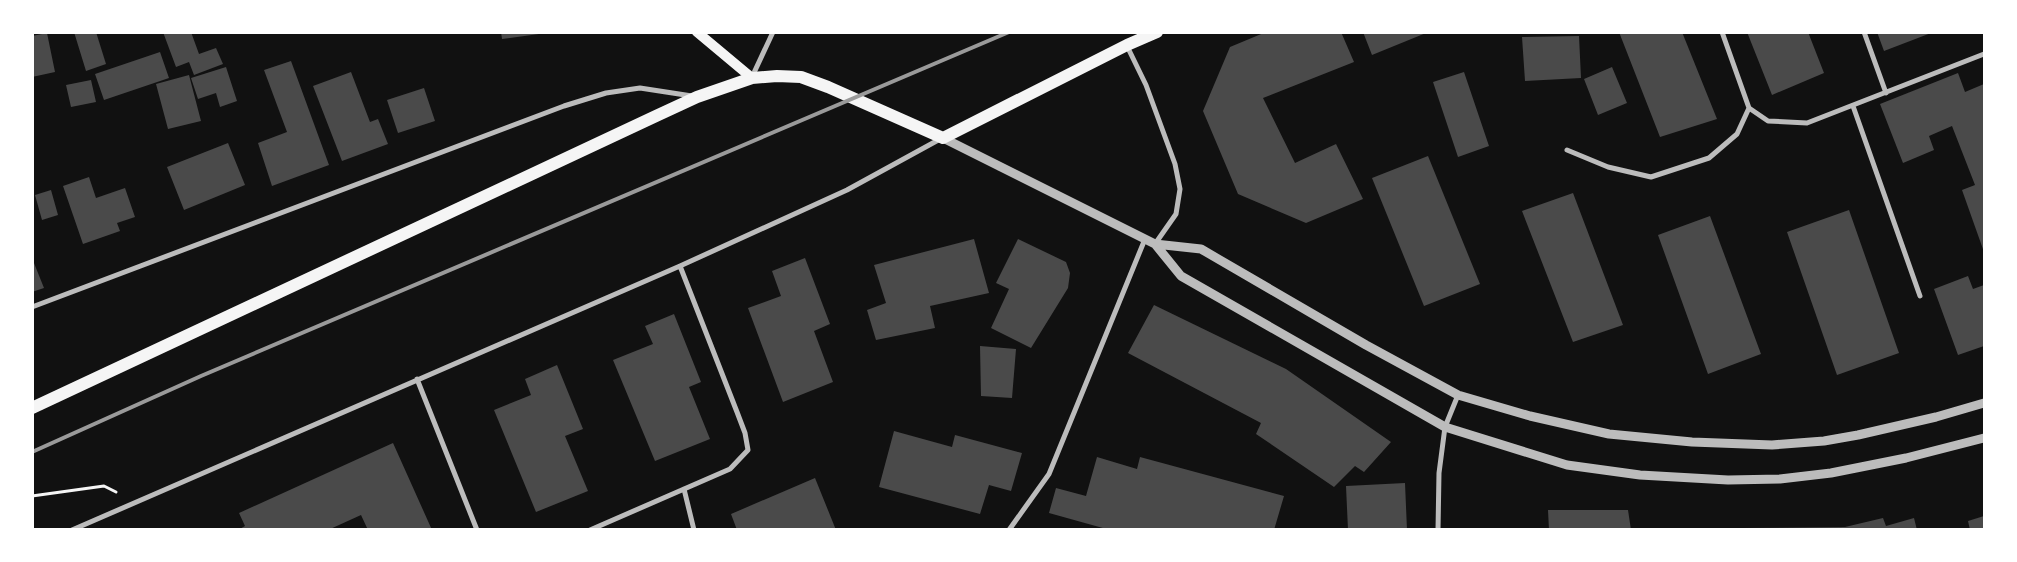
<svg xmlns="http://www.w3.org/2000/svg" width="2017" height="562" font-family="Helvetica,sans-serif">
  <style>
    .building { fill: #4a4a4a }
    .lines { fill: none; stroke-linecap: round; stroke-linejoin: round }
    .path { stroke: #f5f5f5; stroke-width: 3 }
    .minor { stroke: #bcbcbc; stroke-width: 5 }
    .tertiary { stroke: #bcbcbc; stroke-width: 9 }
    .secondary { stroke: #f5f5f5; stroke-width: 10 }
    .primary { stroke: #f5f5f5; stroke-width: 12 }
    .rail { stroke: #9a9a9a; stroke-width: 4 }
  </style>
  <rect width="100%" height="100%" fill="#111"/>
  <path class="building" d="M74 32H96L106 64 86 71Z
    M163 32H191L199 54 216 48 223 64 194 75 189 62 176 67Z
    M501 32H539V34L502 39Z
    M1266 32H1341L1354 62 1263 98 1295 163 1336 144 1363 199 1306 223 1238 194 1203 111 1230 47Z
    M1363 32H1426V33L1372 55Z
    M1619 32H1682L1717 119 1660 137Z
    M1747 32H1808L1824 73 1772 95Z
    M1877 32H1931V33L1884 51Z
    M47 33 55 72 32 77V36Z
    M1579 36 1581 78 1525 81 1522 37Z
    M160 52 169 78 104 100 95 74Z
    M291 61 329 165 272 186 258 143 287 132 264 70Z
    M226 67 237 101 220 107 216 93 198 99 191 78Z
    M1612 67 1627 103 1598 115 1584 79Z
    M351 72 370 122 378 119 388 144 342 161 313 86Z
    M1464 72 1489 146 1458 157 1433 82Z
    M1958 73 1965 92 1984 84V252L1962 190 1975 185 1952 126 1929 136 1934 150 1903 163 1880 104Z
    M189 75 201 121 168 129 156 84Z
    M91 80 96 102 71 107 66 85Z
    M424 88 435 121 398 133 387 100Z
    M228 143 245 185 184 210 167 167Z
    M1428 156 1480 284 1424 306 1372 178Z
    M89 177 96 198 125 188 135 217 117 223 120 231 83 244 63 186Z
    M51 190 58 215 42 220 35 195Z
    M1573 193 1623 325 1573 342 1522 211Z
    M1849 210 1899 353 1837 375 1787 232Z
    M1710 216 1761 354 1708 374 1658 235Z
    M974 239 989 293 930 306 935 328 876 340 867 310 886 303 874 265Z
    M1018 239 1066 262 1070 273 1068 288 1031 348 991 328 1009 289 996 283Z
    M32 258 44 288 32 292Z
    M805 258 830 324 814 331 833 382 783 402 748 308 781 296 772 271Z
    M1968 276 1973 289 1984 285V346L1958 355 1934 289Z
    M1154 305 1286 369 1391 442 1364 472 1355 466 1334 487 1256 434 1261 423 1128 353Z
    M674 314 701 382 689 387 710 439 655 461 613 360 653 344 645 326Z
    M980 346 1016 349 1012 398 981 396Z
    M557 365 583 429 565 436 588 491 536 512 494 410 531 395 525 379Z
    M894 431 952 447 955 435 1022 453 1011 491 989 485 980 514 879 487Z
    M393 443 432 530H368L361 515 328 530H238L245 526 239 513Z
    M1097 457 1137 469 1140 457 1284 496 1274 530H1110L1049 513 1056 488 1086 496Z
    M815 478 836 530H737L731 514Z
    M1405 483 1407 530H1348L1346 486Z
    M1548 510H1628L1631 530H1549Z
    M1984 516V530H1970L1968 521Z
    M1883 518 1886 526 1914 518 1917 530H1741V528L1845 527Z"/>
  <g class="lines">
    <path class="path" d="M32 496 104 486 116 492"/>
    <path class="minor" d="M1722 32 1749 108
      M1864 32 1886 93
      M1127 46 1146 85 1175 164 1180 189 1176 214 1155 244
      M752 77 773 32
      M1853 106 1920 296
      M1567 150 1608 167 1651 177 1709 158 1737 134 1749 108 1768 121 1807 123 1984 54
      M32 307 564 106 606 93 640 88 692 96
      M417 379 477 530
      M684 489 694 530
      M72 530 680 266 847 190 942 138
      M590 530 730 469 748 450 745 433 737 412 680 266
      M1009 530 1049 474 1145 239
      M1438 530 1439 473 1445 427 1458 395"/>
    <path class="tertiary" d="M943 138 1155 244 1201 249 1366 345 1458 395 1530 416 1609 434 1692 442 1772 445 1824 441 1858 435 1936 417 1984 403
      M1155 244 1181 276 1445 427 1567 465 1640 475 1728 480 1780 479 1831 473 1906 458 1984 438"/>
    <path class="secondary" d="M697 32 752 78"/>
    <path class="primary" d="M32 408 656 116 697 97 752 78 777 76 801 77 828 87 943 138 1127 45 1157 32"/>
    <path class="rail" d="M32 452 201 376 1009 32"/>
  </g>
  <rect width="2017" height="562" fill="none" stroke="#ffffff" stroke-width="68"/>
</svg>
